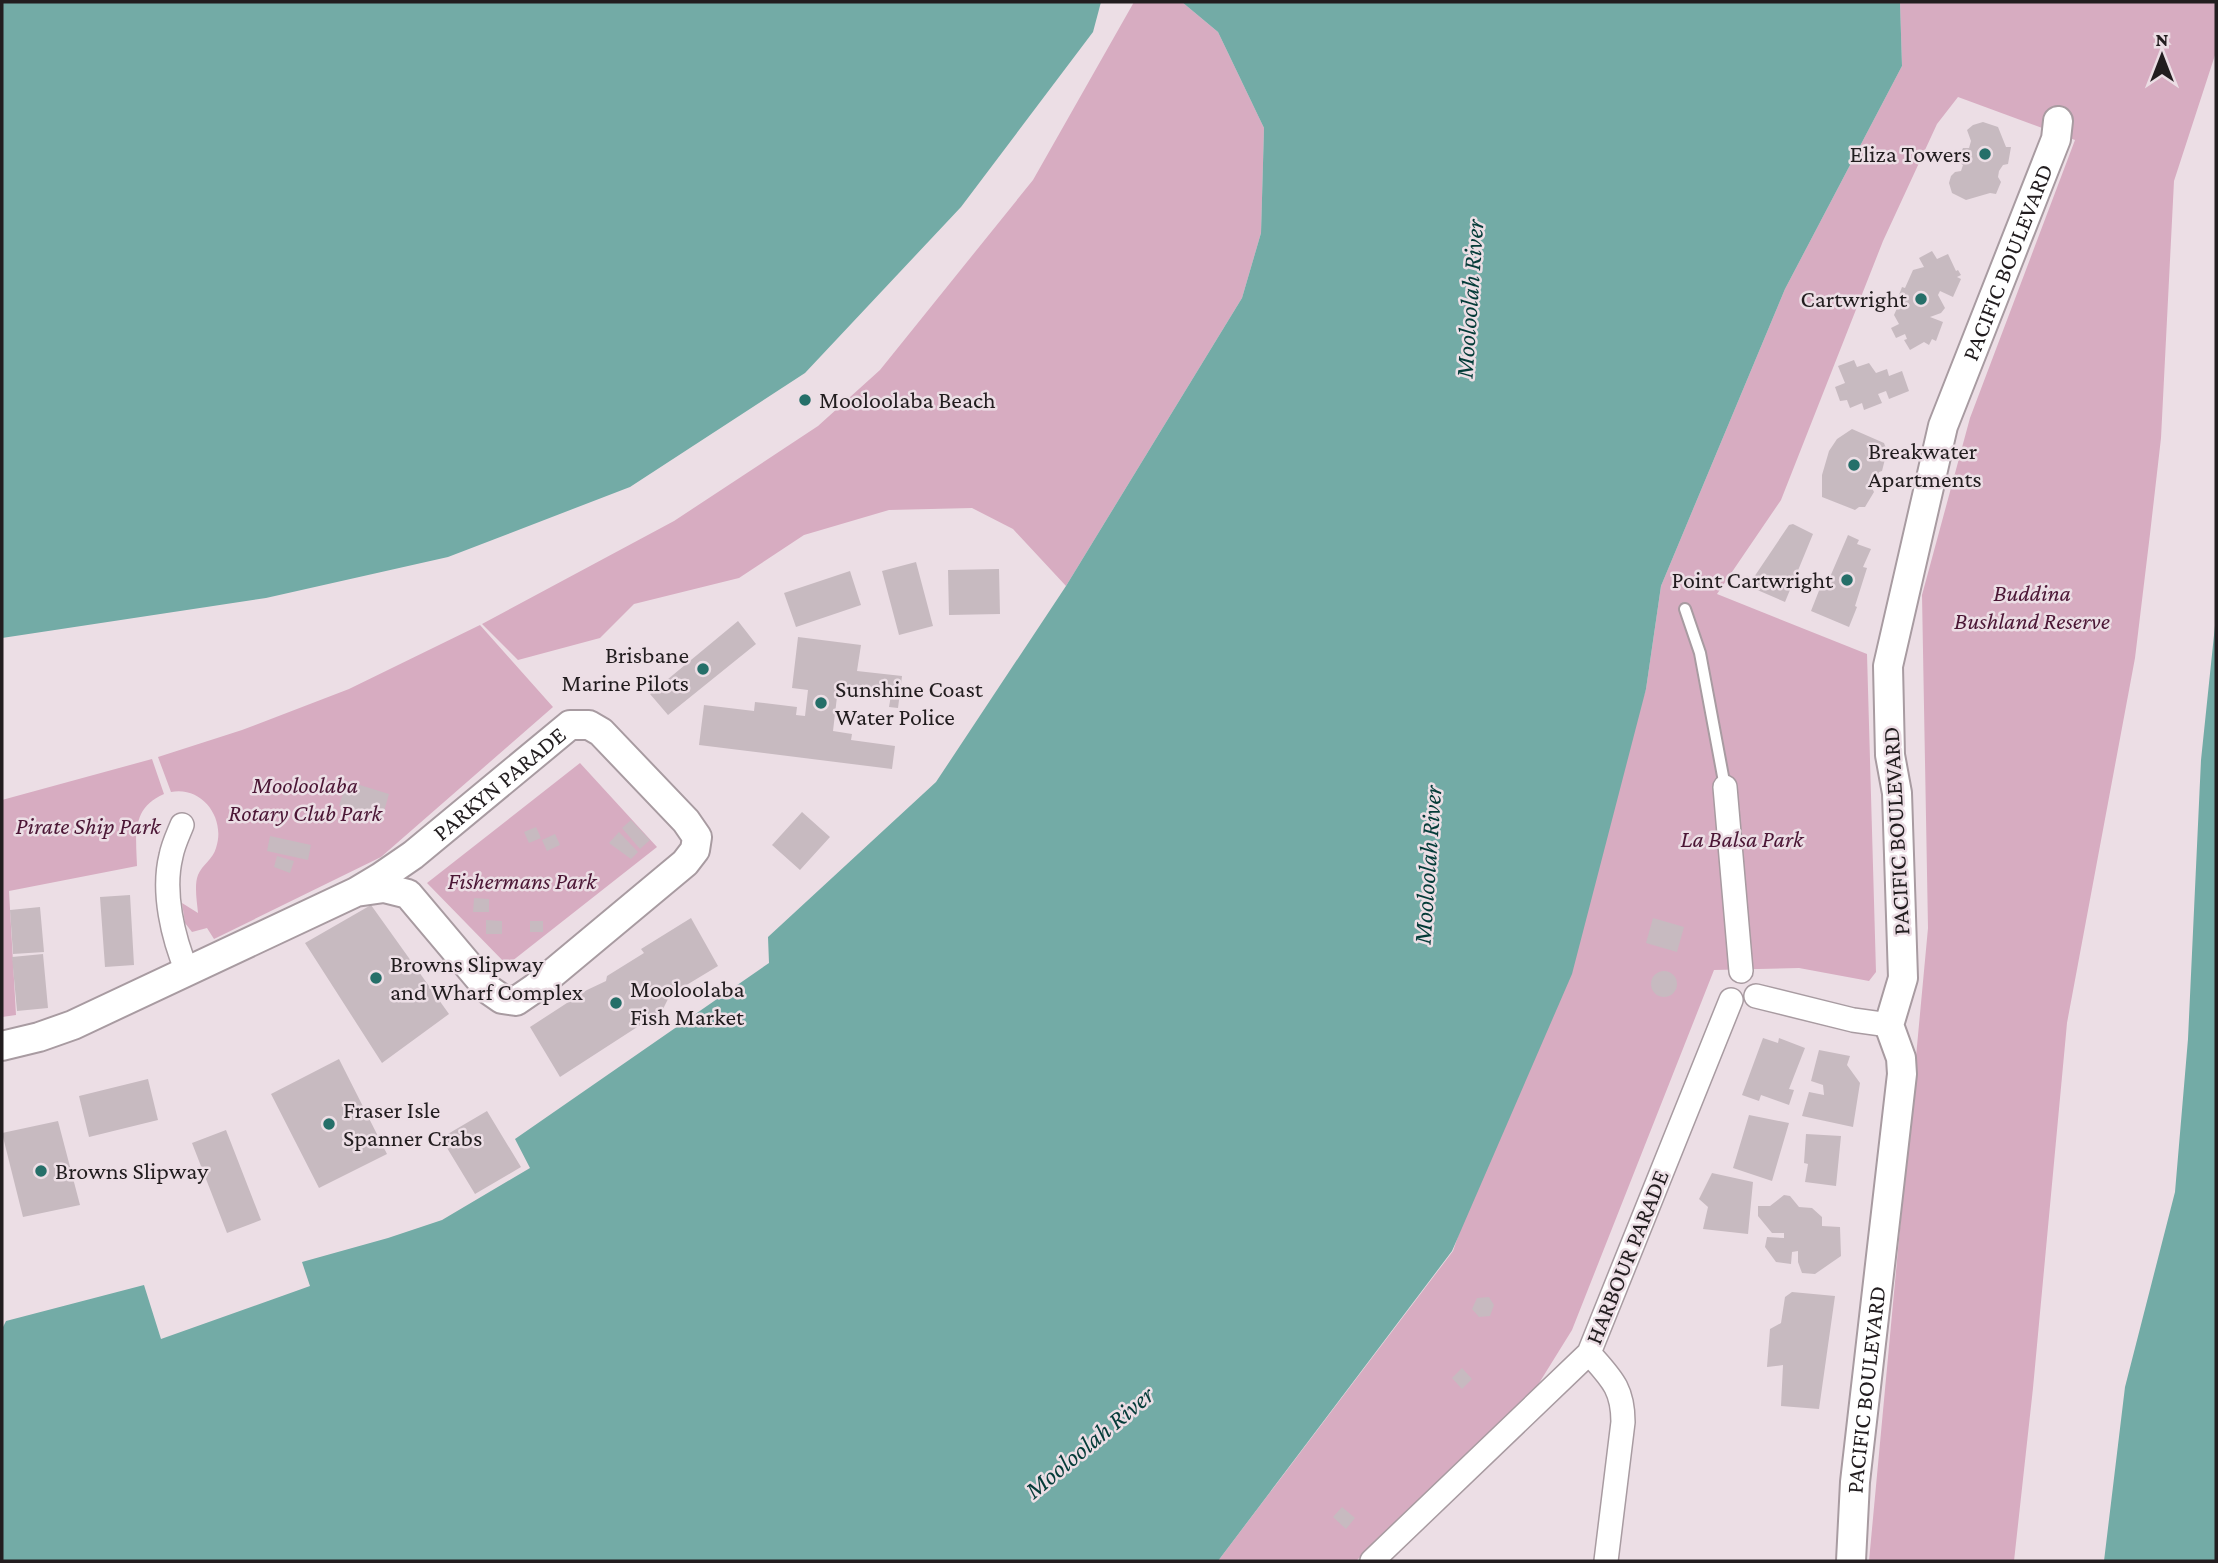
<svg xmlns="http://www.w3.org/2000/svg" width="2218" height="1563" font-family="'Crimson Pro',serif">
  <style>
    .green { fill: #d7acc1 }
    .water { fill: #73aba6 }
    .building { fill: #c7bac0 }
    .lines { fill: none; stroke-linecap: round; stroke-linejoin: round }
    .service-casing { stroke: #a89ba1; stroke-width: 14 }
    .minor-casing { stroke: #a89ba1; stroke-width: 26 }
    .tertiary-casing { stroke: #a89ba1; stroke-width: 32 }
    .service { stroke: #fff; stroke-width: 10 }
    .minor { stroke: #fff; stroke-width: 23 }
    .tertiary { stroke: #fff; stroke-width: 28 }
    .poi-dot { fill: #256f69; stroke: #ecdee5; stroke-width: 2.5 }
    .labels { text-anchor: middle; stroke-width: 5; stroke-linejoin: round; paint-order: stroke }
    .poi-label { font-size: 24px; fill: #221d1f; stroke: #ecdee5; text-anchor: start }
    .street-label { font-size: 24px; fill: #221d1f; stroke: #ecdee5 }
    .park-label { font-size: 24px; font-style: italic; fill: #4b1635; stroke: #ecdee5 }
    .water-label { font-size: 26px; font-style: italic; fill: #043b38; stroke: #ecdee5 }
  </style>
  <rect width="100%" height="100%" fill="#ecdee5"/>
  <path class="green" d="M1134 2H1182L1218 32 1264 128 1261 233 1242 298 1066 586 1013 529 972 508 889 510 804 535 739 578 634 604 600 638 518 660 482 624 674 521 818 426 880 370 1033 180Z
    M1900 2H2216V52L2174 181 2161 438 2150 534 2135 658 2067 1023 2033 1388 2014 1561H1869L1928 928 1922 595 1970 418 2075 140 1958 97 1937 124 1883 241 1781 500 1717 594 1867 654 1876 972 1869 981 1799 968 1714 970 1572 1330 1536 1388 1356 1561H1218L1453 1251 1646 689 1661 586 1785 289 1902 66Z
    M480 625 553 707 381 857 214 939 207 928 192 932 185 923 182 903 198 913C197 902 194 885 198 875 202 865 213 859 216 848 226 819 203 786 171 792L158 757 242 730 349 689Z
    M152 759 164 794C131 808 136 836 137 866L9 891 16 1015 2 1017V800Z
    M580 763 657 847 507 965 427 883Z"/>
  <path class="water" d="M2 2H1101L1093 32 961 207 805 373 630 487 448 557 266 598 2 638Z
    M1182 2H1900L1902 66 1785 289 1661 586 1646 689 1572 974 1452 1251 1218 1561H2V1329L6 1321 144 1285 161 1339 310 1286 302 1262 388 1238 442 1220 530 1168 515 1139 769 963 768 937 936 782 1066 586 1242 298 1261 233 1264 128 1218 32Z
    M2216 616V1561H2104L2125 1387 2175 1192 2188 1039 2201 760Z"/>
  <path class="building" d="M1983 122 1998 127 2006 147H2011L2008 164 2003 165 1999 171 1998 177 2001 182 1996 194 1990 193 1966 200 1952 193 1949 183 1951 176 1955 172 1961 171 1963 165 1957 161 1963 148H1969L1971 141 1967 130 1973 125Z
    M1932 251 1937 259 1948 254 1956 271 1958 270 1961 275 1957 277 1961 279 1953 297 1940 291 1938 295 1945 308 1941 313 1930 317 1943 322 1936 341 1932 339 1929 345 1924 342 1910 350 1904 340 1907 339 1905 334 1896 338 1891 328 1899 324 1894 315 1902 297 1899 295 1902 287 1905 288 1913 270 1924 267 1919 258Z
    M1854 360 1857 367 1869 363 1876 373 1887 369 1889 376 1902 371 1909 391 1889 399 1886 391 1878 394 1882 403 1864 410 1862 403 1850 408 1847 400 1840 401 1835 387 1845 383 1838 366Z
    M1852 429 1884 443 1887 451 1882 471 1879 472 1872 488 1874 492 1865 507H1859L1855 510 1822 497V475L1829 451 1837 439Z
    M1793 524 1813 534 1785 602 1748 586 1789 525Z
    M1848 535 1859 540 1857 544 1871 549 1863 567 1867 568 1855 606 1857 607 1849 627 1811 611 1822 583 1830 586 1833 578 1830 577Z
    M916 562 933 626 899 635 882 571Z
    M999 569 1000 614 949 615 948 570Z
    M850 571 861 605 796 627 784 593Z
    M738 621 756 644 668 715 650 694Z
    M798 637 861 645 857 671 902 676 898 708 889 707 891 695 838 688 833 731 852 734 851 740 895 746 892 769 699 745 704 705 754 711 755 702 797 707 796 715 805 716 808 690 792 688Z
    M347 781 389 794 382 818 339 806Z
    M802 812 830 837 800 870 772 845Z
    M631 820 650 840 640 849 622 828Z
    M536 827 541 838 529 843 524 832Z
    M619 832 638 852 631 859 609 843Z
    M555 834 560 845 547 851 542 840Z
    M270 836 311 845 308 860 267 851Z
    M277 856 294 861 290 873 274 867Z
    M130 895 134 965 105 967 100 897Z
    M474 898 489 899V912H473Z
    M371 905 449 1014 382 1063 305 943Z
    M40 907 44 952 13 954 10 910Z
    M691 918 718 966 670 995 662 1011 560 1077 530 1027 587 990 606 981 607 976 644 953 641 949Z
    M1653 918 1684 927 1677 952 1646 943Z
    M486 920 502 921V934H486Z
    M530 921H543V932H530Z
    M43 954 48 1008 17 1011 12 957Z
    M1651 984a13 13 0 1 1 26 0a13 13 0 1 1-26 0Z
    M1763 1038 1778 1043 1779 1038 1805 1048 1789 1089 1794 1090 1789 1105 1761 1095 1759 1101 1742 1095Z
    M1819 1050 1850 1056 1847 1065 1860 1083 1853 1127 1802 1116 1809 1092 1824 1095 1823 1085 1811 1081Z
    M339 1059 387 1154 319 1188 271 1094Z
    M148 1079 158 1120 89 1137 79 1096Z
    M487 1111 521 1167 475 1194 441 1138Z
    M1749 1115 1789 1123 1772 1181 1733 1168Z
    M58 1121 80 1205 23 1217 2 1133Z
    M226 1130 261 1220 227 1233 192 1143Z
    M1806 1134 1841 1136 1836 1186 1805 1182 1808 1164 1804 1163Z
    M1712 1173 1753 1182 1748 1234 1703 1229 1708 1207 1699 1199Z
    M1784 1195 1790 1196 1799 1207 1812 1208 1822 1217V1226L1840 1227 1841 1256 1815 1274 1802 1273 1798 1262V1251L1792 1252 1791 1264 1776 1262 1765 1247 1767 1237 1784 1238V1233H1772L1758 1216V1206H1770Z
    M1792 1292 1835 1296 1819 1409 1781 1406 1783 1365 1767 1367 1770 1329 1781 1323 1785 1297Z
    M1489 1297 1494 1305 1490 1316 1479 1317 1472 1309 1477 1298Z
    M1462 1368 1472 1379 1462 1389 1452 1378Z
    M1342 1507 1355 1518 1346 1529 1333 1517Z"/>
  <g class="lines">
    <g class="service-casing">
      <path id="service" d="M1685 609 1700 653 1725 787"/>
    </g>
    <g class="minor-casing">
      <path id="minor" d="M1725 787 1741 971
        M182 825C178 835 173 845 171 856 162 892 173 938 187 971
        M1756 996 1853 1020 1889 1025
        M1589 1353C1611 1378 1623 1388 1623 1422L1606 1561
        M1372 1561 1589 1353 1731 1000"/>
    </g>
    <g class="tertiary-casing">
      <g id="tertiary">
        <path id="s1" d="M2 1046 39 1037 73 1025 356 892 381 877 413 855 570 725H589L601 732 686 821 697 837 695 850 685 863 535 988 516 1001 502 999 489 990 408 894 384 888 356 892"/>
        <path id="s2" d="M1851 1561 1855 1482 1902 1074 1901 1058 1889 1025 1903 978 1897 793 1890 755 1888 666 1943 426 2056 139 2058 121"/>
      </g>
    </g>
    <use href="#service" class="service"/>
    <use href="#minor" class="minor"/>
    <use href="#tertiary" class="tertiary"/>
  </g>
  <g class="poi-dot">
    <circle cx="1985" cy="154" r="7"/>
    <circle cx="1921" cy="299" r="7"/>
    <circle cx="805" cy="400" r="7"/>
    <circle cx="1854" cy="465" r="7"/>
    <circle cx="1847" cy="580" r="7"/>
    <circle cx="703" cy="669" r="7"/>
    <circle cx="821" cy="703" r="7"/>
    <circle cx="376" cy="978" r="7"/>
    <circle cx="616" cy="1003" r="7"/>
    <circle cx="329" cy="1124" r="7"/>
    <circle cx="41" cy="1171" r="7"/>
  </g>
  <g class="labels">
    <g class="poi-label">
      <text x="1971" y="162" text-anchor="end">Eliza Towers</text>
      <text x="1907" y="307" text-anchor="end">Cartwright</text>
      <text x="819" y="408">Mooloolaba Beach</text>
      <text x="1868" y="459">Breakwater<tspan x="1868" dy="28">Apartments</tspan></text>
      <text x="1833" y="588" text-anchor="end">Point Cartwright</text>
      <text x="689" y="663" text-anchor="end">Brisbane<tspan x="689" dy="28">Marine Pilots</tspan></text>
      <text x="835" y="697">Sunshine Coast<tspan x="835" dy="28">Water Police</tspan></text>
      <text x="390" y="972">Browns Slipway<tspan x="390" dy="28">and Wharf Complex</tspan></text>
      <text x="630" y="997">Mooloolaba<tspan x="630" dy="28">Fish Market</tspan></text>
      <text x="343" y="1118">Fraser Isle<tspan x="343" dy="28">Spanner Crabs</tspan></text>
      <text x="55" y="1179">Browns Slipway</text>
    </g>
    <g class="street-label">
      <text dy="8" stroke="none"><textPath href="#s2" startOffset="1325">PACIFIC BOULEVARD</textPath></text>
      <text dy="8" stroke="none"><textPath href="#s1" startOffset="567">PARKYN PARADE</textPath></text>
      <text transform="translate(1896 831) rotate(-93)" y="8">PACIFIC BOULEVARD</text>
      <text transform="translate(1627 1257) rotate(-68)" y="8">HARBOUR PARADE</text>
      <text dy="8" stroke="none"><textPath href="#s2" startOffset="172">PACIFIC BOULEVARD</textPath></text>
    </g>
    <g class="park-label">
      <text x="2032" y="601">Buddina<tspan x="2032" dy="28">Bushland Reserve</tspan></text>
      <text x="305" y="793">Mooloolaba<tspan x="305" dy="28">Rotary Club Park</tspan></text>
      <text x="88" y="834">Pirate Ship Park</text>
      <text x="1742" y="847">La Balsa Park</text>
      <text x="522" y="889">Fishermans Park</text>
    </g>
    <g class="water-label">
      <text transform="translate(1469 299) rotate(-86)" y="9">Mooloolah River</text>
      <text transform="translate(1427 865) rotate(-86)" y="9">Mooloolah River</text>
      <text transform="translate(1089 1442) rotate(-40)" y="9">Mooloolah River</text>
    </g>
  </g>
  <rect width="2218" height="1563" fill="none" stroke="#221d1f" stroke-width="7"/>
  <g transform="translate(2162 56)" stroke="#ecdee5" stroke-width="5" paint-order="stroke">
  <path d="M0-5L12 26L0 18L-12 26Z" fill="#221d1f"/>
  <text y="-10" font-size="19" font-weight="bold" text-anchor="middle" fill="#221d1f">N</text>
  </g>
</svg>
